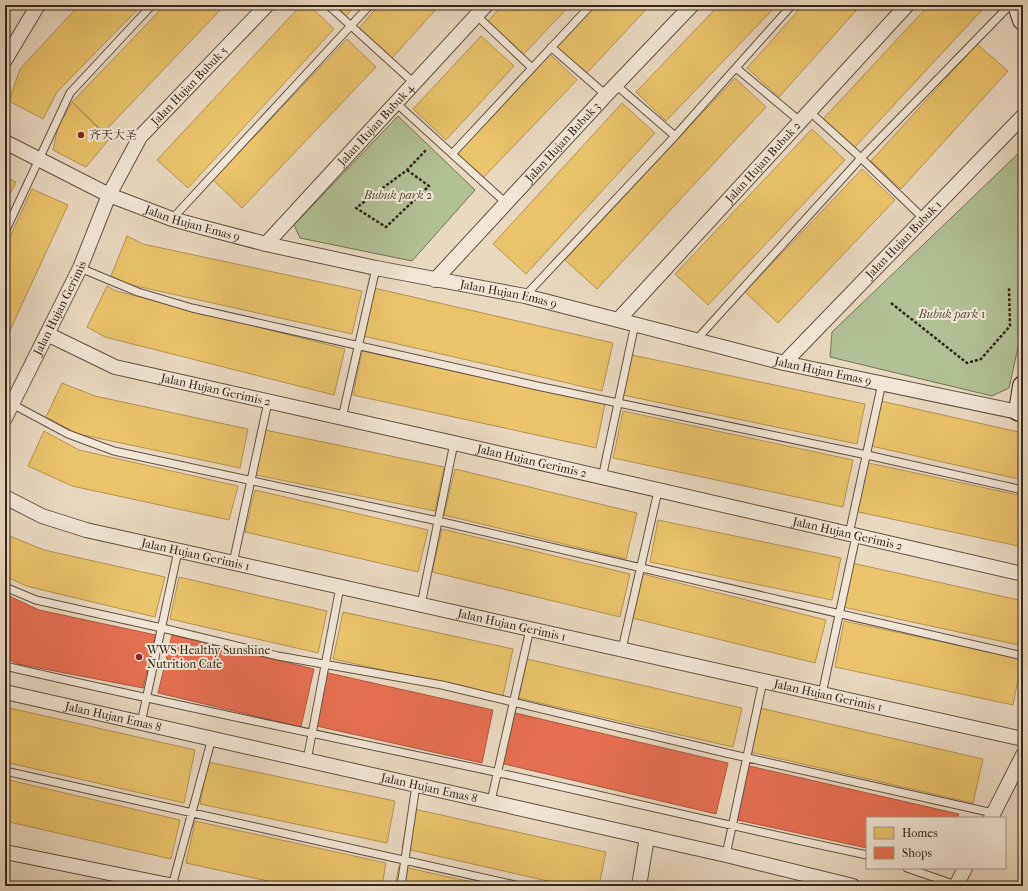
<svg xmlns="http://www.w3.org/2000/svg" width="1028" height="891" font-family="'IM FELL French Canon','Noto Serif SC',serif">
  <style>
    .green { fill: #b2c096; stroke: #747458 }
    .homes { fill: #e9c46a; stroke: #b39552 }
    .shops { fill: #e76f51; stroke: #b25940 }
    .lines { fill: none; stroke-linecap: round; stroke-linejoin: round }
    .lane-casing { stroke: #625444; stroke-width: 9 }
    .street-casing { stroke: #625444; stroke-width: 16 }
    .secondary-casing { stroke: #35271a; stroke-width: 22 }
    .path { stroke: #35271a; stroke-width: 2.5; stroke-dasharray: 3 2; stroke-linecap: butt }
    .lane { stroke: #f1e6d7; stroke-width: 7 }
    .street { stroke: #f1e6d7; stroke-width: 14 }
    .secondary { stroke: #f1e6d7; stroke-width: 20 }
    .poi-dot { fill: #8f2418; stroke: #f1e6d7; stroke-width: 1.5 }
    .labels { text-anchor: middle; stroke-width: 4; stroke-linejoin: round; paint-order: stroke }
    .street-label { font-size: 12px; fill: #35271a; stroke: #f1e6d7 }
    .poi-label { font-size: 12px; fill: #35271a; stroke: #f1e6d7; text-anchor: start }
    .park-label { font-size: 12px; font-style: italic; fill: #544d39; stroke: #f1e6d7 }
  </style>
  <rect width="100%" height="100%" fill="#e9d9c1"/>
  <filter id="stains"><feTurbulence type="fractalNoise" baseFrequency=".005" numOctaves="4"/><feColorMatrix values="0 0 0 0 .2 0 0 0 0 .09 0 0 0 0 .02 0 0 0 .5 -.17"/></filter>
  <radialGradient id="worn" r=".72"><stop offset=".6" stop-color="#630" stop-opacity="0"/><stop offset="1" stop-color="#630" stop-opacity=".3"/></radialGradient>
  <path class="green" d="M398 116 475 190 412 261 300 238 294 225Z
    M1023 149V325L1009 388 992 396 830 357 832 332Z"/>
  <path class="homes" d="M79 5H142L57 92 43 119 9 101 20 69Z
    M165 5H225L103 133 72 102Z
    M301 5H309L334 29 188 188 157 160Z
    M331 5H356L345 17Z
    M379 5H440L392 58 359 28Z
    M503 5H570L522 56 486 23Z
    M594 5H650L586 74 556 46Z
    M719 5H777L666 121 636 92Z
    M803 5H861L779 97 747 68Z
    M929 5H977L982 10 854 148 823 119Z
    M481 36 514 66 446 140 413 109Z
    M347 39 376 67 242 208 213 180Z
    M977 44 1008 71 901 189 871 161Z
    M550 54 577 80 482 179 455 153Z
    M735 78 766 107 597 289 565 260Z
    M72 102 110 138 86 167 53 150 58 126Z
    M622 103 655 133 526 274 493 244Z
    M812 129 845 160 708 305 675 274Z
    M862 169 895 200 778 323 745 292Z
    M5 177 16 182 5 204Z
    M32 189 68 205 5 341V248Z
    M127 236 143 244 362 291 352 334 127 284 111 276Z
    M107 286 116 291 345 349 334 395 105 337 87 327Z
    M374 288 613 343 602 391 363 336Z
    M362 351 605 404 596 448 353 395Z
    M627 354 865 404 857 444 618 394Z
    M62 383 95 396 248 429 240 468 78 434 46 417Z
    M881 401 1023 433V480L871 446Z
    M623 411 853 460 843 507 613 458Z
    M265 430 444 467 435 511 256 475Z
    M44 431 79 450 238 486 229 520 72 486 28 466Z
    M864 462 1023 496V547L854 511Z
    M455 469 637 513 626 559 444 515Z
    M255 490 428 530 418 572 245 532Z
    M658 520 841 558 832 600 650 562Z
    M442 529 630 574 620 617 432 572Z
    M5 534 44 550 165 577 155 617 26 586 5 576Z
    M852 563 1023 601V646L843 607Z
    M643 574 826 620 815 663 632 618Z
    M179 577 327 611 318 653 170 619Z
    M343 612 513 649 503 696 333 659Z
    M844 621 1022 659 1013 705 835 667Z
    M527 659 742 708 733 747 518 698Z
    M5 707 195 750 184 803 5 762Z
    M760 708 983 759 973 803 750 752Z
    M208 762 395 801 387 843 200 804Z
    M5 779 180 820 171 859 5 821Z
    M410 808 606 852 599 886H570L402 848Z
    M195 821 386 863 382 886H291L186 863Z
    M399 866 490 886H395Z
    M5 881 32 886H5Z"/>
  <path class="shops" d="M5 594 39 610 156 635 143 688 18 664 5 658Z
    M172 635 314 669 301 727 158 693Z
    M324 672 493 710 482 763 312 725Z
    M511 712 728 763 716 814 500 763Z
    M745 765 959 814 957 818H867V848L733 819Z"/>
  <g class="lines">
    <g class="lane-casing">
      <path id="lane" d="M328 5 414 83
        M476 15 532 68
        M551 47 606 95
        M736 68 801 122
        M616 85 675 136
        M396 103 506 203
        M810 112 861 158 924 219
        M452 154 591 5
        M172 219 370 5
        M5 232 70 93 152 5
        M80 268 138 292 192 308 537 386 867 455 1023 490
        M525 296 675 136 792 5
        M697 339 861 158 1010 5
        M12 404 68 434 114 451 438 521 1023 656
        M342 418 376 268
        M602 478 635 324
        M849 534 882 383
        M233 563 268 402
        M5 587 36 600 162 628 278 656 442 685 726 753 993 813
        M421 605 454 443
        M622 649 658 491
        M5 666C168 704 331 737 495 772 619 799 743 829 867 855
        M822 694 856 536
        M141 723 178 551
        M307 760 340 587
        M5 771 520 886
        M491 801 530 629
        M726 855 763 681
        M907 868 956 885
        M172 886 212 738
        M401 886 416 785"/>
    </g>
    <g class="street-casing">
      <g id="street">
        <path d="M5 60 38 5"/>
        <path id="s1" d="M5 142 109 195 172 219 205 228 266 244 376 268 525 296 784 363 1023 413"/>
        <path id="s2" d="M266 244 486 5"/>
        <path id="s3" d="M435 280 606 95 692 5"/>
        <path id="s4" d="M619 319 907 5"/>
        <path id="s5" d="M47 334 115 367 454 443 1023 574"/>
        <path id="s6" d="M784 363 1023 116"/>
        <path id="s7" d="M5 418 80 268 109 195 140 137 267 5"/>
        <path id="s8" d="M5 497 42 516 86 530 1023 739"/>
        <path id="s9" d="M5 692 726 855 853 886"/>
        <path d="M991 818 1023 755"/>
        <path d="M5 852 174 886"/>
        <path d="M639 886 647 837"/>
        <path d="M956 886 965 868"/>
      </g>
    </g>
    <g class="secondary-casing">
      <path id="secondary" d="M1018 5 1023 20
        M1019 411 1023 386"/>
    </g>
    <path class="path" d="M407 170 429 186 386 227 356 208 407 170 427 149
      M891 303 967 363 981 359 1010 326 1009 288"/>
    <use href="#lane" class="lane"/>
    <use href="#street" class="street"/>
    <use href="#secondary" class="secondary"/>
  </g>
  <g class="poi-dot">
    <circle cx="81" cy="135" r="4"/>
    <circle cx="139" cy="657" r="4"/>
  </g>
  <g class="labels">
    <g class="street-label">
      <text dy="4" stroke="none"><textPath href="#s7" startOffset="383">Jalan Hujan Bubuk 5</textPath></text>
      <text dy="4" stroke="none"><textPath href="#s2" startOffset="162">Jalan Hujan Bubuk 4</textPath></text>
      <text dy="4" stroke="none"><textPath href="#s3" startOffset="188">Jalan Hujan Bubuk 3</textPath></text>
      <text dy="4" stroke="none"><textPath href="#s4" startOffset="213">Jalan Hujan Bubuk 2</textPath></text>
      <text dy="4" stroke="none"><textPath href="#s1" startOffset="205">Jalan Hujan Emas 9</textPath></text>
      <text dy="4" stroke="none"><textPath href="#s6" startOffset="172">Jalan Hujan Bubuk 1</textPath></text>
      <text dy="4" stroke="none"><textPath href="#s1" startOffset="529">Jalan Hujan Emas 9</textPath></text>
      <text dy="4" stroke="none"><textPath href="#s7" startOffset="123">Jalan Hujan Gerimis</textPath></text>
      <text dy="4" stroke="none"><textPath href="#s1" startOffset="853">Jalan Hujan Emas 9</textPath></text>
      <text dy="4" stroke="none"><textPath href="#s5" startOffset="179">Jalan Hujan Gerimis 2</textPath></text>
      <text dy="4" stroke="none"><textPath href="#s5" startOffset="503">Jalan Hujan Gerimis 2</textPath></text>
      <text dy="4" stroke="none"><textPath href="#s5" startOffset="827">Jalan Hujan Gerimis 2</textPath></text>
      <text dy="4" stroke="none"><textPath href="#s8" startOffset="200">Jalan Hujan Gerimis 1</textPath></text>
      <text dy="4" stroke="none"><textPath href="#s8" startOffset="524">Jalan Hujan Gerimis 1</textPath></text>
      <text dy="4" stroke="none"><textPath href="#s8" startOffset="848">Jalan Hujan Gerimis 1</textPath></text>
      <text dy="4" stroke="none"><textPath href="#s9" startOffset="111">Jalan Hujan Emas 8</textPath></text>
      <text dy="4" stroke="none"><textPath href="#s9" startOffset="435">Jalan Hujan Emas 8</textPath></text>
    </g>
    <g class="poi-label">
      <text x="89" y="139">齐天大圣</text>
      <text x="147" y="654">WWS Healthy Sunshine<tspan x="147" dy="14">Nutrition Cafe</tspan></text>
    </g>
    <g class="park-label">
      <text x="398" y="199">Bubuk park 2</text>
      <text x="952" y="318">Bubuk park 1</text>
    </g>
  </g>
  <rect width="1028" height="891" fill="none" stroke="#e9d9c1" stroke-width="20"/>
  <rect x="6" y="6" width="1016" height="879" fill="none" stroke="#35271a" stroke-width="2"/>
  <rect x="10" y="10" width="1008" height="871" fill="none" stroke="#35271a"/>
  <rect x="866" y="817" width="140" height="52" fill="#f1e6d7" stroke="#a69a8b"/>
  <rect x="874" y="827" width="20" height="12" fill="#e9c46a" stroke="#a69a8b"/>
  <text x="902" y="837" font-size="12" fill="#35271a">Homes</text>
  <rect x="874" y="847" width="20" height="12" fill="#e76f51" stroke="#a69a8b"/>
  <text x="902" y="857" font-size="12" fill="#35271a">Shops</text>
  <rect width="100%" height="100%" filter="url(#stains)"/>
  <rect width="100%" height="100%" fill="url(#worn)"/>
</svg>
